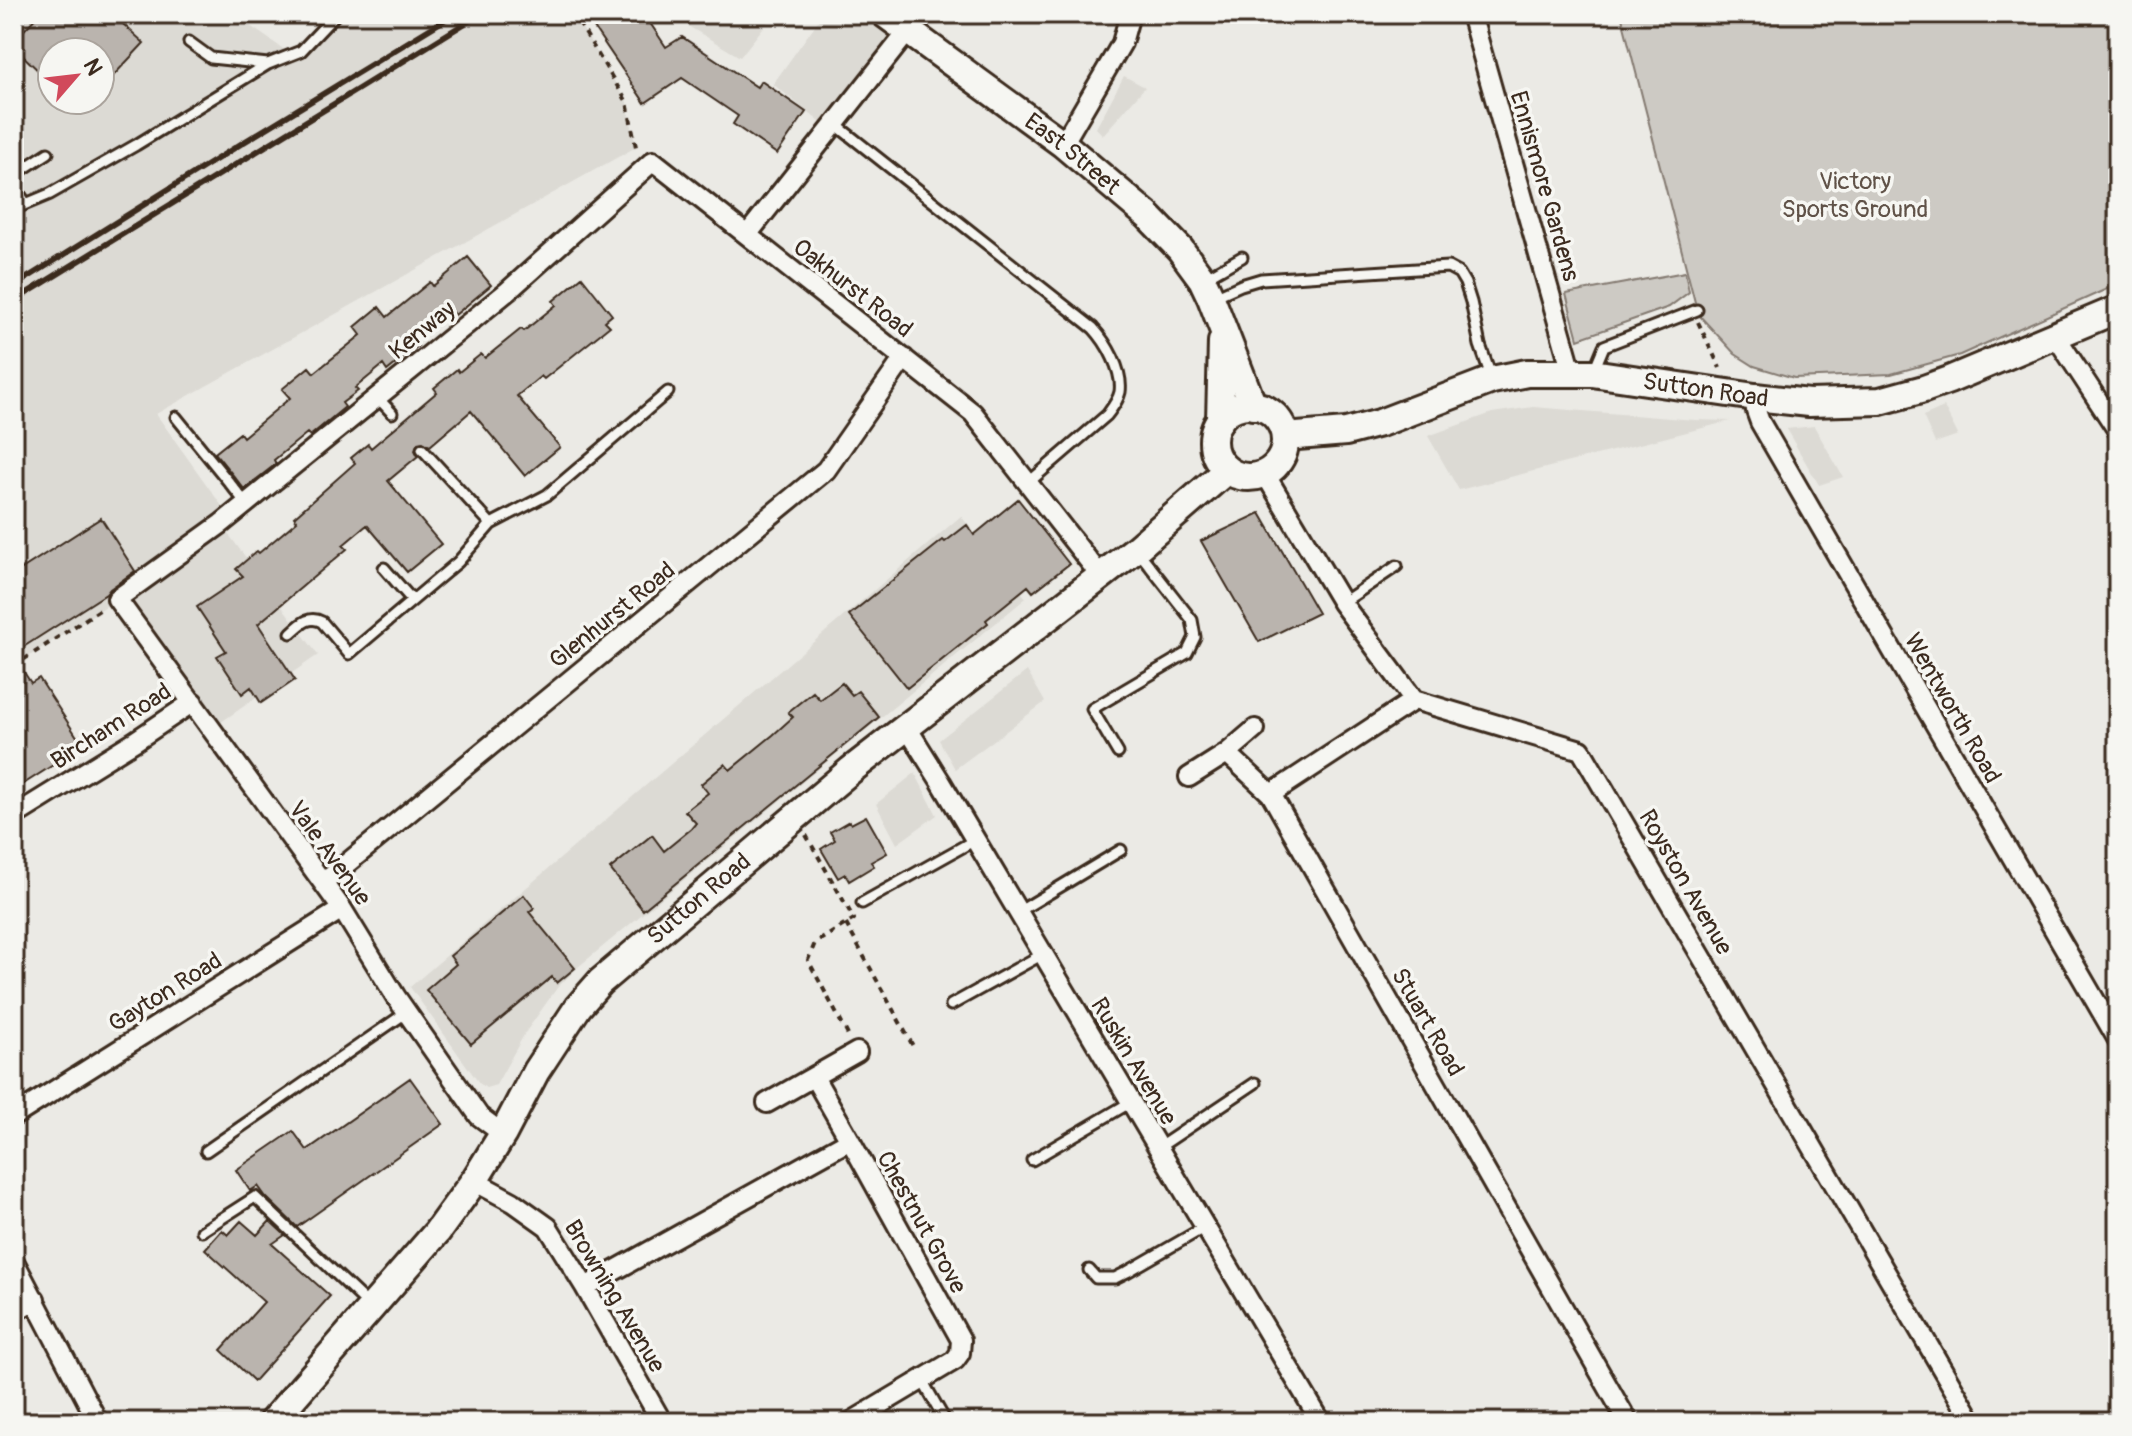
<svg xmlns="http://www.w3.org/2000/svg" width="2132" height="1436" font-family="Pangolin,sans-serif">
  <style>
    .built { fill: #dcdad4; fill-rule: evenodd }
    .green { fill: #cdcac4; stroke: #847a71; stroke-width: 2 }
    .building { fill: #bab4ae; stroke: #3b2a1e; stroke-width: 2 }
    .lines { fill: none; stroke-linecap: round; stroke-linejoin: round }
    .lane-casing { stroke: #3b2a1e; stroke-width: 15 }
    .street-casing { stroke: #3b2a1e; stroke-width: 24 }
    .secondary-casing { stroke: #3b2a1e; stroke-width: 32 }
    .path { stroke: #3b2a1e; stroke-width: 4; stroke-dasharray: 6 6; stroke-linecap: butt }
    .lane { stroke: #f6f6f2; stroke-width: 9 }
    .street { stroke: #f6f6f2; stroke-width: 18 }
    .secondary { stroke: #f6f6f2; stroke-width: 26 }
    .rail { stroke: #3b2a1e; stroke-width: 6 }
    .labels { text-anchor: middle; stroke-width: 7; stroke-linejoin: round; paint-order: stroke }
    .street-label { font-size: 24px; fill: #3b2a1e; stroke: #f6f6f2 }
    .park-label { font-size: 24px; fill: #605248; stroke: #f6f6f2 }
  </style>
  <rect width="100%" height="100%" fill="#ebeae5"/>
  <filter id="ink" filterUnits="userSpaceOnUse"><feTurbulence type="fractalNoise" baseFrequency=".0125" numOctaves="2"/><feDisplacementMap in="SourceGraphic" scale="16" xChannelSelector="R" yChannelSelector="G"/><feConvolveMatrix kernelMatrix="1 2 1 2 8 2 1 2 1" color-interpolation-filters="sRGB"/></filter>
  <g filter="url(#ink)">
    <path class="built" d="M14 14H233L292 55 112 165 297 54 335 14H581L576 18 627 102 636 147 156 414 229 516 221 524 318 655 211 729 117 599 14 666ZM52 52H100V100H52Z
      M695 14H774L740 57 688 26Z
      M823 14H885L909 30 830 130 773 84Z
      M1124 76 1145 87 1103 135 1096 128Z
      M1533 407 1695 420 1730 421 1459 490 1428 436 1492 413Z
      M1944 407 1958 435 1935 443 1923 416Z
      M1814 426 1843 477 1819 485 1786 429Z
      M961 516 1026 598 578 967 557 988 525 1033 496 1085 486 1088 479 1083 410 987Z
      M1027 671 1045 702 955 769 939 740Z
      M915 773 937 815 897 844 876 804Z"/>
    <path class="green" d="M1621 14H2118V284L1960 355 1891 374 1794 378 1754 366 1735 354 1698 314Z
      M1685 272 1689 292 1669 307 1578 339 1566 294Z"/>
    <path class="building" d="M39 14H112L144 43 100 90V52H52V84L14 47V41Z
      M601 14H644L666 47 682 37 757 87 761 81 806 112 777 154 733 124 738 116 682 78 645 103 590 22Z
      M468 257 491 285 455 315 450 309 413 339 418 346 387 371 383 365 355 388 358 391 342 403 345 407 310 436 307 433 274 460 276 464 244 489 215 453 240 433 243 437 290 398 282 389 309 367 314 373 361 335 355 327 379 307 387 317 430 282 433 286Z
      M582 277 612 315 605 321 610 326 544 379 541 376 517 396 560 447 525 476 471 411 430 446 423 442 418 443 415 450 418 456 388 481 441 544 407 572 367 525 343 545 347 549 258 624 295 680 261 703 251 687 242 694 217 656 226 651 197 607 243 576 236 569 257 551 259 553 297 521 294 517 355 463 351 458 368 444 371 448 437 392 434 388 457 369 459 372 481 354 485 358 521 329 524 331 556 305 553 301Z
      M1018 499 1069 564 1033 592 1028 586 986 620 988 623 907 688 849 615 943 540 945 542 967 525 974 535Z
      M1260 513 1318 613 1259 642 1201 541Z
      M101 518 135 571 110 589 106 594 14 653V574Z
      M14 657 31 683 39 678 83 746 14 790Z
      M842 683 852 695 858 691 879 717 643 910 610 869 652 835 664 851 691 829 696 823 685 811 708 793 701 784 725 764 730 770 773 735 793 717 788 712 813 692 820 700Z
      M866 816 887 853 871 862 874 866 849 881 845 874 838 878 821 849 835 840 830 832 849 821 851 824Z
      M524 895 534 908 529 912 575 968 557 983 552 977 471 1044 426 990 456 964 450 956Z
      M410 1078 443 1124 297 1227 266 1197 258 1186 250 1191 236 1170 293 1131 307 1150Z
      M241 1221 257 1235 270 1221 285 1235 272 1244 330 1296 254 1381 221 1350 264 1302 205 1249 222 1230 228 1235Z"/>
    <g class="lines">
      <g class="lane-casing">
        <path id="lane" d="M189 42 211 58 268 64
          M835 124 1093 328C1107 343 1123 371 1120 392 1118 401 1112 408 1107 415L1028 483
          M14 175 48 153
          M14 185 26 204
          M14 209 50 194 136 145 268 64 301 51 336 14
          M1205 278 1242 257
          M1214 297 1241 285 1261 279 1448 267 1459 273 1465 283 1471 302 1480 345 1492 379
          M1594 370 1604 346 1697 310
          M377 397 392 413
          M176 417 245 502
          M422 449 491 524 547 495 668 392
          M384 568 412 600
          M1342 603 1397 566
          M291 633C301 624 309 615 322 622L349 654 458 562 491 524
          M1118 753 1092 709 1187 653 1195 637 1192 620 1138 551
          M862 903 975 840
          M1018 912 1121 850
          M951 1005 1043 954
          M1158 1148 1255 1083
          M206 1151 407 1012
          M1032 1160 1131 1102
          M202 1231 255 1197 371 1307
          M1089 1270 1096 1278H1115L1127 1272 1205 1227
          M922 1380 946 1422"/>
      </g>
      <g class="street-casing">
        <path id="street" d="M1471 14 1572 372
          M909 30 747 235 973 413 1100 575
          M1063 144 1122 43 1130 14
          M2055 335 2118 431
          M1755 397 1756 411 1760 422 2118 1040
          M1265 474 1342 603 1414 700 1581 750 1973 1422
          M1414 700 1271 794 1628 1422
          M906 726 941 782 1321 1422
          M1227 753 1271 794
          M1189 777 1227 753 1255 729
          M14 816 135 741 193 702
          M323 883 826 470 904 358
          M814 1077 850 1140
          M767 1103 857 1052
          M14 1116 342 909
          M503 1134 479 1116 396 997 342 909 117 599 221 524 508 291 653 161 747 235
          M474 1181 513 1202 548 1227 585 1287 662 1422
          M14 1261 98 1422
          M585 1287 850 1140 961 1340 960 1353 955 1360 851 1422
          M14 1312 35 1299"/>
      </g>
      <g class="secondary-casing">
        <g id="secondary">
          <path id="s1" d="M885 14 1063 144 1148 216 1180 249 1202 279 1211 298 1253 406"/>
          <circle cx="1249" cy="441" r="36"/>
          <path d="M1220 420 1222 342"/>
          <path id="s2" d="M1285 437 1346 432 1380 423 1492 380 1527 373H1592L1755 397 1809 403 1880 401 1924 389 1949 380 2118 309"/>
          <path id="s3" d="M272 1422 437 1232 474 1181 503 1134 536 1071 578 1007 600 982 851 770 1136 549 1227 470"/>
        </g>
      </g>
      <path class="path" d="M581 14 576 18 627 102 636 147 638 149
        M1698 322 1720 368
        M14 666 101 609
        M806 835 854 919 815 943 808 960 849 1037
        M846 924 913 1046"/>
      <use href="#lane" class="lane"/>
      <use href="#street" class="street"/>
      <use href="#secondary" class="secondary"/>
      <path class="rail" d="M14 286 244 142 454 14
        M14 301 480 14"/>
    </g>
  </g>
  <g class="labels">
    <g class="street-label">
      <text dy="8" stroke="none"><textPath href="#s1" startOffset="234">East Street</textPath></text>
      <text transform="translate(1545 186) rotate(74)" y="8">Ennismore Gardens</text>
      <text transform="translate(853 288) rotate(38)" y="8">Oakhurst Road</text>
      <text transform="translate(422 330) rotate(-39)" y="8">Kenway</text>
      <text dy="8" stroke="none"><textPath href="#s2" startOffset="432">Sutton Road</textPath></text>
      <text transform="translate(612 615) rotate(-39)" y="8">Glenhurst Road</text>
      <text transform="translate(1953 708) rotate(60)" y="8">Wentworth Road</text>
      <text transform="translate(111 726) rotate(-33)" y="8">Bircham Road</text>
      <text transform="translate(330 853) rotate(54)" y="8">Vale Avenue</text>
      <text transform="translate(1686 882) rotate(60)" y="8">Royston Avenue</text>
      <text dy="8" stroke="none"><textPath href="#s3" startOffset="680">Sutton Road</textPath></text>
      <text transform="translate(165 992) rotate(-32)" y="8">Gayton Road</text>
      <text transform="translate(1428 1022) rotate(60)" y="8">Stuart Road</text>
      <text transform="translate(1134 1061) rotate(59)" y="8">Ruskin Avenue</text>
      <text transform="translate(922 1222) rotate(61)" y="8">Chestnut Grove</text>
      <text transform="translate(615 1296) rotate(59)" y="8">Browning Avenue</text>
    </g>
    <g class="park-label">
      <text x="1855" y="189">Victory<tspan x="1855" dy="28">Sports Ground</tspan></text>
    </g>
  </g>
  <rect width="2132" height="1436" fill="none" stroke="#f6f6f2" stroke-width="48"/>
  <rect x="24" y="24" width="2084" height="1388" fill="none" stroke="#3b2a1e" stroke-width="3" filter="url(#ink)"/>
  <g transform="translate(76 76) rotate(62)"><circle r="38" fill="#f6f6f2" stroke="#aba49d" stroke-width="2"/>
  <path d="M0-6L14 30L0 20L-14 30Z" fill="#d1495b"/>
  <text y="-12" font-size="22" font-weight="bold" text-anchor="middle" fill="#3b2a1e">N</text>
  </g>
</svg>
